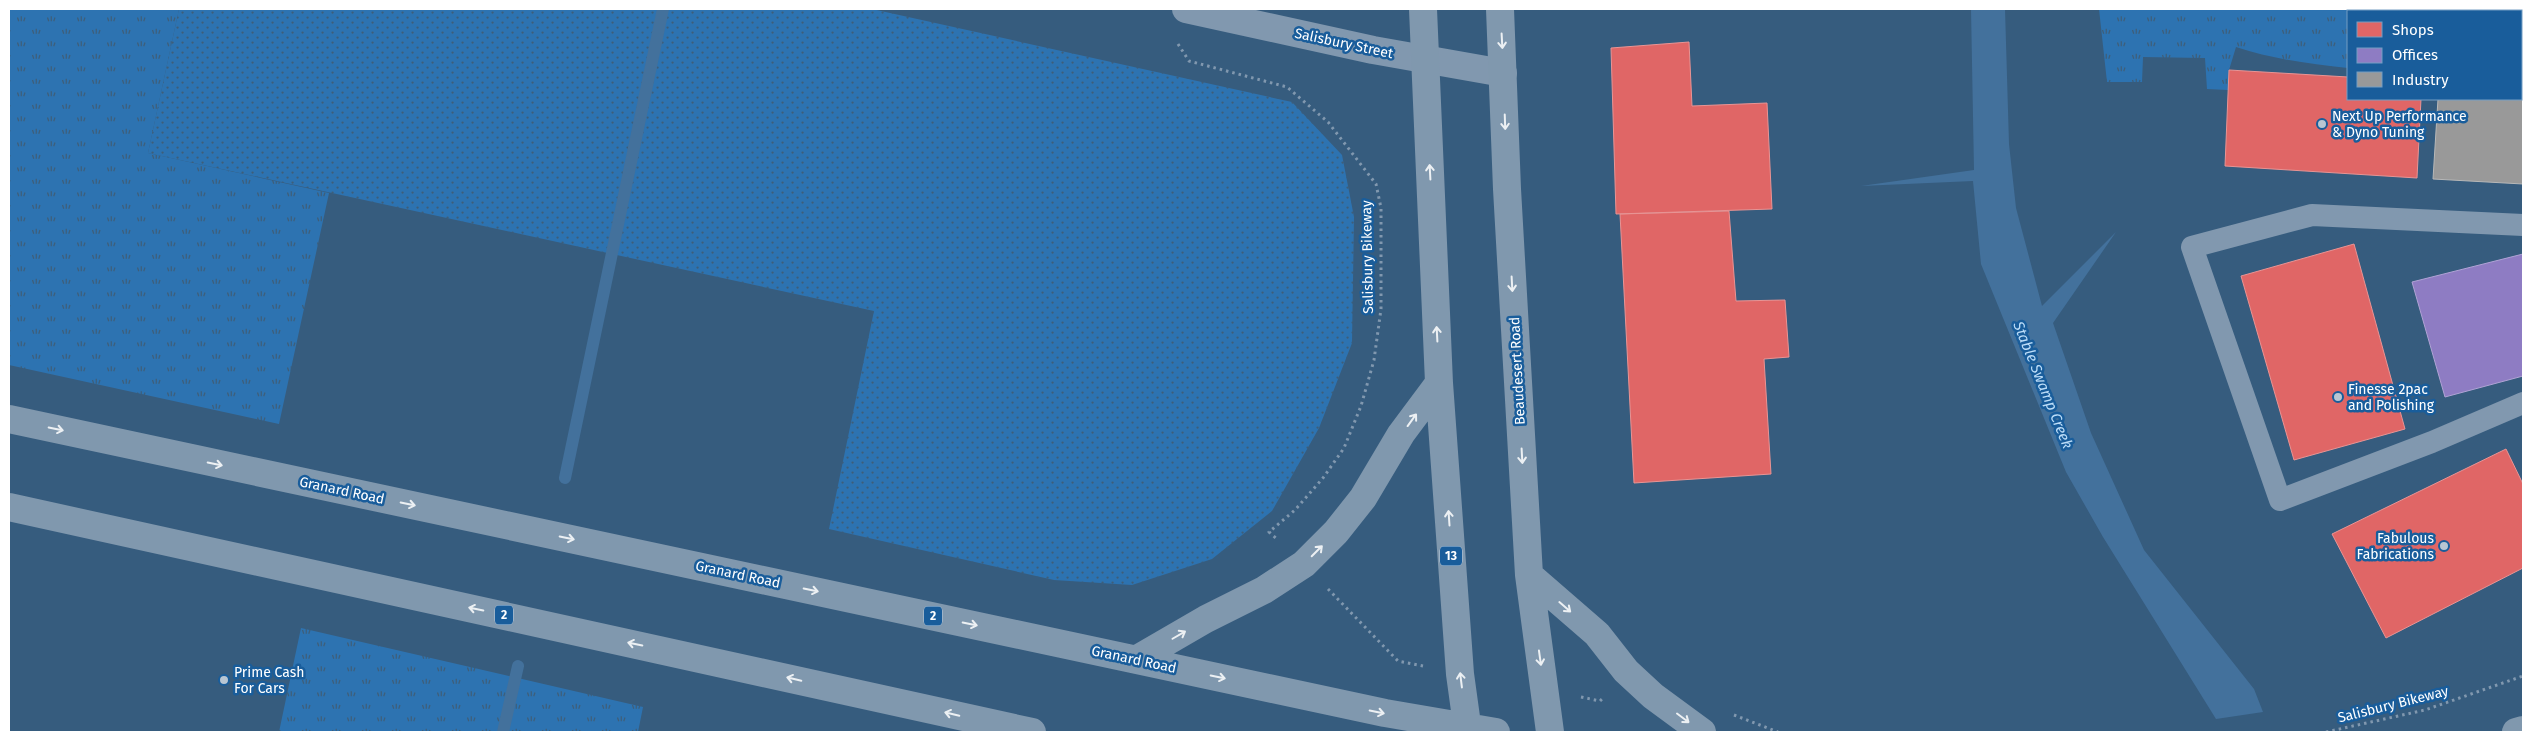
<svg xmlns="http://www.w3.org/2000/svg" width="2532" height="741" font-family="'Fira Sans',sans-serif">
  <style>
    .grass { fill: url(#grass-tufts) }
    .park { fill: url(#park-dots) }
    .water { fill: #43719c }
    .shops { fill: #e06666; stroke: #e99494 }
    .offices { fill: #8e7cc3; stroke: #b0a3d5 }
    .industry { fill: #999; stroke: #b8b8b8 }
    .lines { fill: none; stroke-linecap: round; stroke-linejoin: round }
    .stream { stroke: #43719c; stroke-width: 12 }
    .path { stroke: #8198af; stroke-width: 3; stroke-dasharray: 2.5 4; stroke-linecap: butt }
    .service { stroke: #8198af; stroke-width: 22 }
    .minor { stroke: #8198af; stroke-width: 28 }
    .trunk { stroke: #8098ae; stroke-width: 28 }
    .oneway { stroke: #ecf0f3 }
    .poi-dot { fill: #b9c6d2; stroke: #195d9b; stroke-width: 2 }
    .labels { text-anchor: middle; stroke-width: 5; stroke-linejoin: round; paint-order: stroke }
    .shield { fill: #195d9b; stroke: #bacee1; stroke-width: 1 }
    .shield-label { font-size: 12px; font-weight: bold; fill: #fff }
    .street-label { font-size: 14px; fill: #fff; stroke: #195d9b }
    .poi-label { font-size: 14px; fill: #fff; stroke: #195d9b; text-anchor: start }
    .water-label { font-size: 15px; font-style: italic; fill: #bcddf8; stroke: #195d9b }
  </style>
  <defs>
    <pattern id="grass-tufts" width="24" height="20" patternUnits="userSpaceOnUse" patternTransform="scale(1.25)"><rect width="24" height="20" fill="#2d73b1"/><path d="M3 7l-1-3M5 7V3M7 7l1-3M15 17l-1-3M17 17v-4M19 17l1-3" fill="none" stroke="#3e5e79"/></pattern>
    <pattern id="park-dots" width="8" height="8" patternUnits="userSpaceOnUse" patternTransform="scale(1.25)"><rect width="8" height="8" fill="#2d73b1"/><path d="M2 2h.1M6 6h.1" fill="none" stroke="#3e5e79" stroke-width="1.8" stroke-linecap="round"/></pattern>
  </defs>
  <rect width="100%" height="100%" fill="#365c7e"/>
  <path class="grass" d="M9 9H179L148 153 329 193 279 424 9 365Z
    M2099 9H2523V15L2521 17V11H2348V68C2309 64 2273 59 2236 47L2229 70 2228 90 2207 89 2205 58 2143 57 2142 82H2107Z
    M301 628 643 707 638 732H279Z"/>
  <path class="park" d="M179 9H872L1292 102 1342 155 1354 217 1352 343 1319 428 1272 511 1212 559 1132 585 1054 580 829 529 874 311 148 153Z"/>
  <path class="water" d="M1971 9H2005L2009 144 2016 208 2042 306 2116 232 2053 323 2091 433 2144 550 2254 689 2263 712 2216 719 2103 537 2066 472 1981 264 1973 181 1861 186 1974 170Z"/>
  <path class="shops" d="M1689 42 1692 106 1767 103 1772 209 1616 214 1611 48Z
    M2229 70 2348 77V99H2421L2417 178 2225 166Z
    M1729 211 1736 301 1785 300 1789 357 1764 359 1771 474 1634 483 1620 214Z
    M2354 244 2405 429 2294 460 2241 276Z
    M2506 449 2523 484V568L2386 638 2332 534Z"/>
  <path class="offices" d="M2523 254V376L2445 397 2412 282Z"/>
  <path class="industry" d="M2521 86H2523V184L2433 179 2438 99H2521Z"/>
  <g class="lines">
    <path class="stream" d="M565 478 663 9
      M503 732 518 666"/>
    <path class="path" d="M1178 44 1189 61 1287 87 1328 122 1376 184 1381 208V309L1374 360 1361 406 1344 448 1323 478 1295 510 1269 532 1277 539
      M1328 589 1398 661 1423 666
      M1581 697 1600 701 1603 698
      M1734 715 1778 732
      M2326 732 2425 710 2523 676"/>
    <path class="service" d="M2523 225 2312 215 2192 247 2280 500 2432 442 2523 403"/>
    <path class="minor" d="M1186 9 1373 50 1503 73"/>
    <path class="trunk" d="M1423 9 1439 383 1460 674 1468 732
      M1500 9 1507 189 1529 575 1550 732
      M9 419 1385 713 1496 732
      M9 507 1032 732
      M1529 575 1597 634 1626 671 1653 696 1702 732
      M1137 659 1206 619 1264 590 1304 564 1336 532 1363 498 1401 434 1439 383
      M2516 732 2523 730"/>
  </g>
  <defs><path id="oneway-shaft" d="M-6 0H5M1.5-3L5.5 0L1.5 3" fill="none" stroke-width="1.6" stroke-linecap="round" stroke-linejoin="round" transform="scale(1.25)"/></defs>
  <g class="oneway">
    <use href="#oneway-shaft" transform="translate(1502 41) rotate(87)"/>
    <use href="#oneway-shaft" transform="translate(1505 122) rotate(88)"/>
    <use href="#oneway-shaft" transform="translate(1430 172) rotate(-93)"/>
    <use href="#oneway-shaft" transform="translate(1512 284) rotate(87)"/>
    <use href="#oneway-shaft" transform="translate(1437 334) rotate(-93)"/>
    <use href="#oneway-shaft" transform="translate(1412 420) rotate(-54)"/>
    <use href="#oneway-shaft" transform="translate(56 429) rotate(12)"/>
    <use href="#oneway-shaft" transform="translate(1522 456) rotate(87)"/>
    <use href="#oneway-shaft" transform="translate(215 464) rotate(12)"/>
    <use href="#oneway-shaft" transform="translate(408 504) rotate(12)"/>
    <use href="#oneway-shaft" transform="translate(1449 518) rotate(-94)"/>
    <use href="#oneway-shaft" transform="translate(567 538) rotate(12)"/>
    <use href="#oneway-shaft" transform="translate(1317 551) rotate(-45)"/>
    <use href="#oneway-shaft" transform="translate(811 590) rotate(12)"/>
    <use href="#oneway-shaft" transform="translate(1565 607) rotate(41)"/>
    <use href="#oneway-shaft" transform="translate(476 609) rotate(-168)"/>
    <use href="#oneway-shaft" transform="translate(970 624) rotate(12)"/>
    <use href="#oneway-shaft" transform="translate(1179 635) rotate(-30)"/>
    <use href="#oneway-shaft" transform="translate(635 644) rotate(-168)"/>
    <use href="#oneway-shaft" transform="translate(1540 658) rotate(82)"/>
    <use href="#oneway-shaft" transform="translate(1218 677) rotate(12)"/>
    <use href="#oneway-shaft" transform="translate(794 679) rotate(-167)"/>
    <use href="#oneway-shaft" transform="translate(1461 680) rotate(-97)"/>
    <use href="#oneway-shaft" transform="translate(1377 712) rotate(12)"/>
    <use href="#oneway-shaft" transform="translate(952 714) rotate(-167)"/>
    <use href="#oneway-shaft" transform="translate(1683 718) rotate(37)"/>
  </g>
  <g class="poi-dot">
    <circle cx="2322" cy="124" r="5"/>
    <circle cx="2338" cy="397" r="5"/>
    <circle cx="2444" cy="546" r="5"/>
    <circle cx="224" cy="680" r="5"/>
  </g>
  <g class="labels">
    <g class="shield">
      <rect x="1440" y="546.5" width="22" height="19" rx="4"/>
      <rect x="495" y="605.5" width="18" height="19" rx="4"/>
      <rect x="924" y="606.5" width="18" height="19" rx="4"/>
    </g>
    <g class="shield-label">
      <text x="1451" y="560">13</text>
      <text x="504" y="619">2</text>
      <text x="933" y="620">2</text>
    </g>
    <g class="street-label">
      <text transform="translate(1344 43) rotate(12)" y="5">Salisbury Street</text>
      <text transform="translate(1367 257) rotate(-91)" y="5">Salisbury Bikeway</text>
      <text transform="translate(1517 371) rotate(-93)" y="5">Beaudesert Road</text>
      <text transform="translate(342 490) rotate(12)" y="5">Granard Road</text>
      <text transform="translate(738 574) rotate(12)" y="5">Granard Road</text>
      <text transform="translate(1134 659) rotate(12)" y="5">Granard Road</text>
      <text transform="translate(2393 704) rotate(-14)" y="5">Salisbury Bikeway</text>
    </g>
    <g class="poi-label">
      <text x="2332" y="121">Next Up Performance<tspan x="2332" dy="16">&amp; Dyno Tuning</tspan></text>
      <text x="2348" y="394">Finesse 2pac<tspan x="2348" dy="16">and Polishing</tspan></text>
      <text x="2434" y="543" text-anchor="end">Fabulous<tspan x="2434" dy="16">Fabrications</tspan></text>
      <text x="234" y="677">Prime Cash<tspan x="234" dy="16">For Cars</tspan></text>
    </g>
    <g class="water-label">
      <text transform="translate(2043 385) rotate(68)" y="5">Stable Swamp Creek</text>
    </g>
  </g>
  <rect width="2532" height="741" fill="none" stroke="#ffffff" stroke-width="20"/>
  <rect x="2347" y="10" width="175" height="90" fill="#195d9b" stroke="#759ec3"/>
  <rect x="2357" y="22" width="25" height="15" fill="#e06666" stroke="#759ec3"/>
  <text x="2392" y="35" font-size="15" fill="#ffffff">Shops</text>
  <rect x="2357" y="48" width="25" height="15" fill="#8e7cc3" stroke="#759ec3"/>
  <text x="2392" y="60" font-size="15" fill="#ffffff">Offices</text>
  <rect x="2357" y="72" width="25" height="15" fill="#999999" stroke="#759ec3"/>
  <text x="2392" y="85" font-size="15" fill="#ffffff">Industry</text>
</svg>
